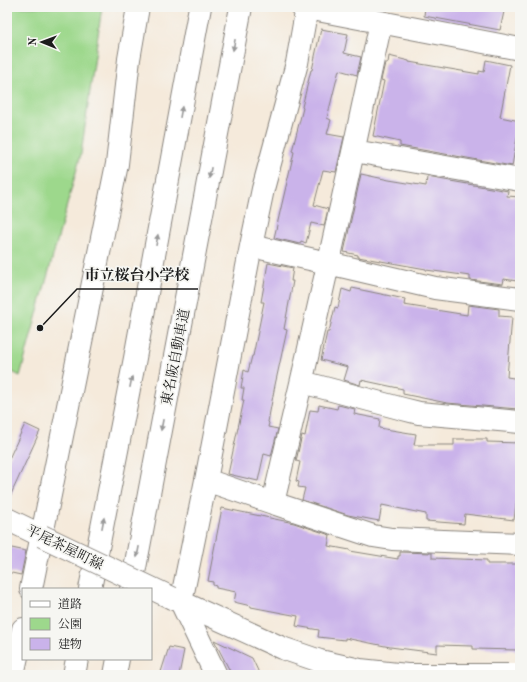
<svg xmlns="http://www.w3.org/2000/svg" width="527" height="682" font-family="'Old Standard TT','Noto Serif JP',serif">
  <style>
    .green { fill: #9dd88c; stroke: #5c7a54 }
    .building { fill: #cab3ea }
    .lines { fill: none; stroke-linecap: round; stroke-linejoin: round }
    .minor-casing { stroke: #88837c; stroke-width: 24 }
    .major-casing { stroke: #88837c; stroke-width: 24 }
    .highway-casing { stroke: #88837c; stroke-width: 24 }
    .minor { stroke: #fff; stroke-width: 22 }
    .major { stroke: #fff; stroke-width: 22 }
    .highway { stroke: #fff; stroke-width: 22 }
    .major-bridge-casing { stroke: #88837c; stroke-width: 24; stroke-linecap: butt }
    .major-bridge { stroke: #fff; stroke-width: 22 }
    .oneway { fill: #999 }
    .labels { text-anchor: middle; stroke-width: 3.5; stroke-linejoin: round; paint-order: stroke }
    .street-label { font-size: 14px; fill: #1c1c1c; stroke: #f6f6f2 }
    .leader { fill: none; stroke: #1c1c1c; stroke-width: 1.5 }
    .callout-dot { fill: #1c1c1c; stroke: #f6f6f2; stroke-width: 1.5 }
    .callout-label { font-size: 15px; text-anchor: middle; font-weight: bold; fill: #1c1c1c; stroke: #f6f6f2; stroke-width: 3.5; stroke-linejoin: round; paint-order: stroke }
  </style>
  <rect width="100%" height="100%" fill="#f6f6f2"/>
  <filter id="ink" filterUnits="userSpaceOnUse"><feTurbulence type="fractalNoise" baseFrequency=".025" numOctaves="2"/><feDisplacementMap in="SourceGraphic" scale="8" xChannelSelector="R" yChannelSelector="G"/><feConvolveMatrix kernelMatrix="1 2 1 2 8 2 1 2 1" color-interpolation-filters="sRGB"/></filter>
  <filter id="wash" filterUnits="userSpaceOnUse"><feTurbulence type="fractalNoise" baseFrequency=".012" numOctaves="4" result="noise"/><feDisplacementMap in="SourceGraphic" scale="16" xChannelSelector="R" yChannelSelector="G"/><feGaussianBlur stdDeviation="0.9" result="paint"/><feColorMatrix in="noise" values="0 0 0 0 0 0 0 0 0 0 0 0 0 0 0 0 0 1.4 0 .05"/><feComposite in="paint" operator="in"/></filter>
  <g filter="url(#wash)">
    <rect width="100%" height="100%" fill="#f5eadb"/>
    <path class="green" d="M7 7H102L81 154 20 376 7 369Z"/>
    <g id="blocks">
      <path class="building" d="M425 7H505L500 30 424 16Z
        M321 29 348 34 344 53 361 57 357 75 339 70 327 118 331 120 327 134 344 137 336 172 323 170 314 205 328 209 324 226 311 223 306 243 301 241 300 244 274 238 294 152 292 151 303 108 302 107 311 70H312Z
        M389 56 409 61V62L479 74V71L484 72 486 60 510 65 500 117 520 121 512 166 400 146V142L373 136 384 81 381 80 385 63H388Z
        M361 174 389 180 426 186 427 177 508 191 507 196 520 197V258L517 281 504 279 503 284 470 280V276L426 270V269L358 257V255L344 252Z
        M268 263 293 268 291 281H293L284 329 287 330 275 385 268 422 269 423 268 427 278 429 271 456 264 454 258 481 228 474 244 400H242L244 388H241L244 370 248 372 252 356H253L264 302H261Z
        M352 288 405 299 404 305 467 315 468 305 499 309V316L512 317 507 377 520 379V390L518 409 447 403 403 394V389L361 380 360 385 344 380 348 367 321 360 327 332H329L335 307 338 308 342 289 351 292Z
        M319 405 337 409 338 405 355 409 354 414 380 419 379 428 416 434 414 445H454V439H487V442L520 443V481H519L514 520 465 514 464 524 426 521V514L382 505 379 521 348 515 302 500 305 488 298 487 299 482 296 481 300 462 296 461 302 435 305 436 310 410 318 411Z
        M25 424 40 431 7 503V463Z
        M222 508 294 523 330 535 328 546 350 550V551L398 559V556H400V552L432 553V558L487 560V564H518V650L473 649V646L437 645V653L390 647 345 638V640L318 637 319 630 296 626 298 616 251 607V606L234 602 236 592 216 588V586L213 585V582L208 581Z
        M7 547 26 551 21 575 7 572Z
        M214 640 252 658 260 675H232Z
        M169 647 184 650 179 675H160Z"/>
    </g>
  </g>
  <g filter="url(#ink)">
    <use href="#blocks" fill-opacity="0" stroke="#88837c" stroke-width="1"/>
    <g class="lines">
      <g class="minor-casing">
        <path id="minor" d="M302 7 520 49
          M307 7 297 63 263 189 251 246 206 480 181 602 282 648 320 661 360 670 407 675H520
          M381 22C347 183 311 343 273 503L373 536 392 539 520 544
          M354 151 520 180
          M251 246 328 263 435 288 520 299
          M302 382 403 409 419 413 520 422
          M206 480 273 503
          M31 589 117 164 129 59 138 7
          M13 675 23 629"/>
      </g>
      <g class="major-casing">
        <path id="major" d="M7 519 42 536
          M172 598 181 602 216 675"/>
      </g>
      <g class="highway-casing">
        <path id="highway" d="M90 589 135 358 200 7
          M131 589 241 7
          M74 675 77 659
          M115 675 118 659"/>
      </g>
      <use href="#minor" class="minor"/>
      <use href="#major" class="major"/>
      <use href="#highway" class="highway"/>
      <g class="major-bridge-casing">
        <path id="major-bridge" d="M42 536 172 598"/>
      </g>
      <use href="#major-bridge" class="major-bridge"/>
    </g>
    <defs><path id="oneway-solid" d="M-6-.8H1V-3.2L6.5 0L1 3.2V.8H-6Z"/></defs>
    <g class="oneway">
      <use href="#oneway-solid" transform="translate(234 45) rotate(101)"/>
      <use href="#oneway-solid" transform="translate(181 112) rotate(-80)"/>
      <use href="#oneway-solid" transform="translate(210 173) rotate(101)"/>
      <use href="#oneway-solid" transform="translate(157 240) rotate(-80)"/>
      <use href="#oneway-solid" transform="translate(131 382) rotate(-79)"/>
      <use href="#oneway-solid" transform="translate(162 425) rotate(101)"/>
      <use href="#oneway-solid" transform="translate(103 523) rotate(-79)"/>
      <use href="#oneway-solid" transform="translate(138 552) rotate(101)"/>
    </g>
  </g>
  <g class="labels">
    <g class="street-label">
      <text transform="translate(175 357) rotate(-79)" y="5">東名阪自動車道</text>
      <text transform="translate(65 547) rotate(26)" y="5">平尾茶屋町線</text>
    </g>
  </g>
  <path class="leader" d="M40 328L77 289H198"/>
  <circle class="callout-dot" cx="40" cy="328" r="4"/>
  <g class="callout-label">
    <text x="137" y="280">市立桜台小学校</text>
  </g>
  <rect width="527" height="682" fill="none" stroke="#f6f6f2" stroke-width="24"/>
  <rect x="22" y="588" width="130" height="72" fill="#f6f6f2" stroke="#9f9f9c"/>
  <rect x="30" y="601" width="20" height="6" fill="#ffffff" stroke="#9f9f9c"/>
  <text x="58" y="608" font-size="12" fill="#1c1c1c">道路</text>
  <rect x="30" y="618" width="20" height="12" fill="#9dd88c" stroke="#9f9f9c"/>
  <text x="58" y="628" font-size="12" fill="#1c1c1c">公園</text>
  <rect x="30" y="638" width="20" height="12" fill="#cab3ea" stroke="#9f9f9c"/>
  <text x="58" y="648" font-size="12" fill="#1c1c1c">建物</text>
  <g transform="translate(42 42) rotate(271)" stroke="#f6f6f2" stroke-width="3" paint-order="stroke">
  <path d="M0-3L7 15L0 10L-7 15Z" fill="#1c1c1c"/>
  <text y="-6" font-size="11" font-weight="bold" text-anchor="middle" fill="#1c1c1c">N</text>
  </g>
</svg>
